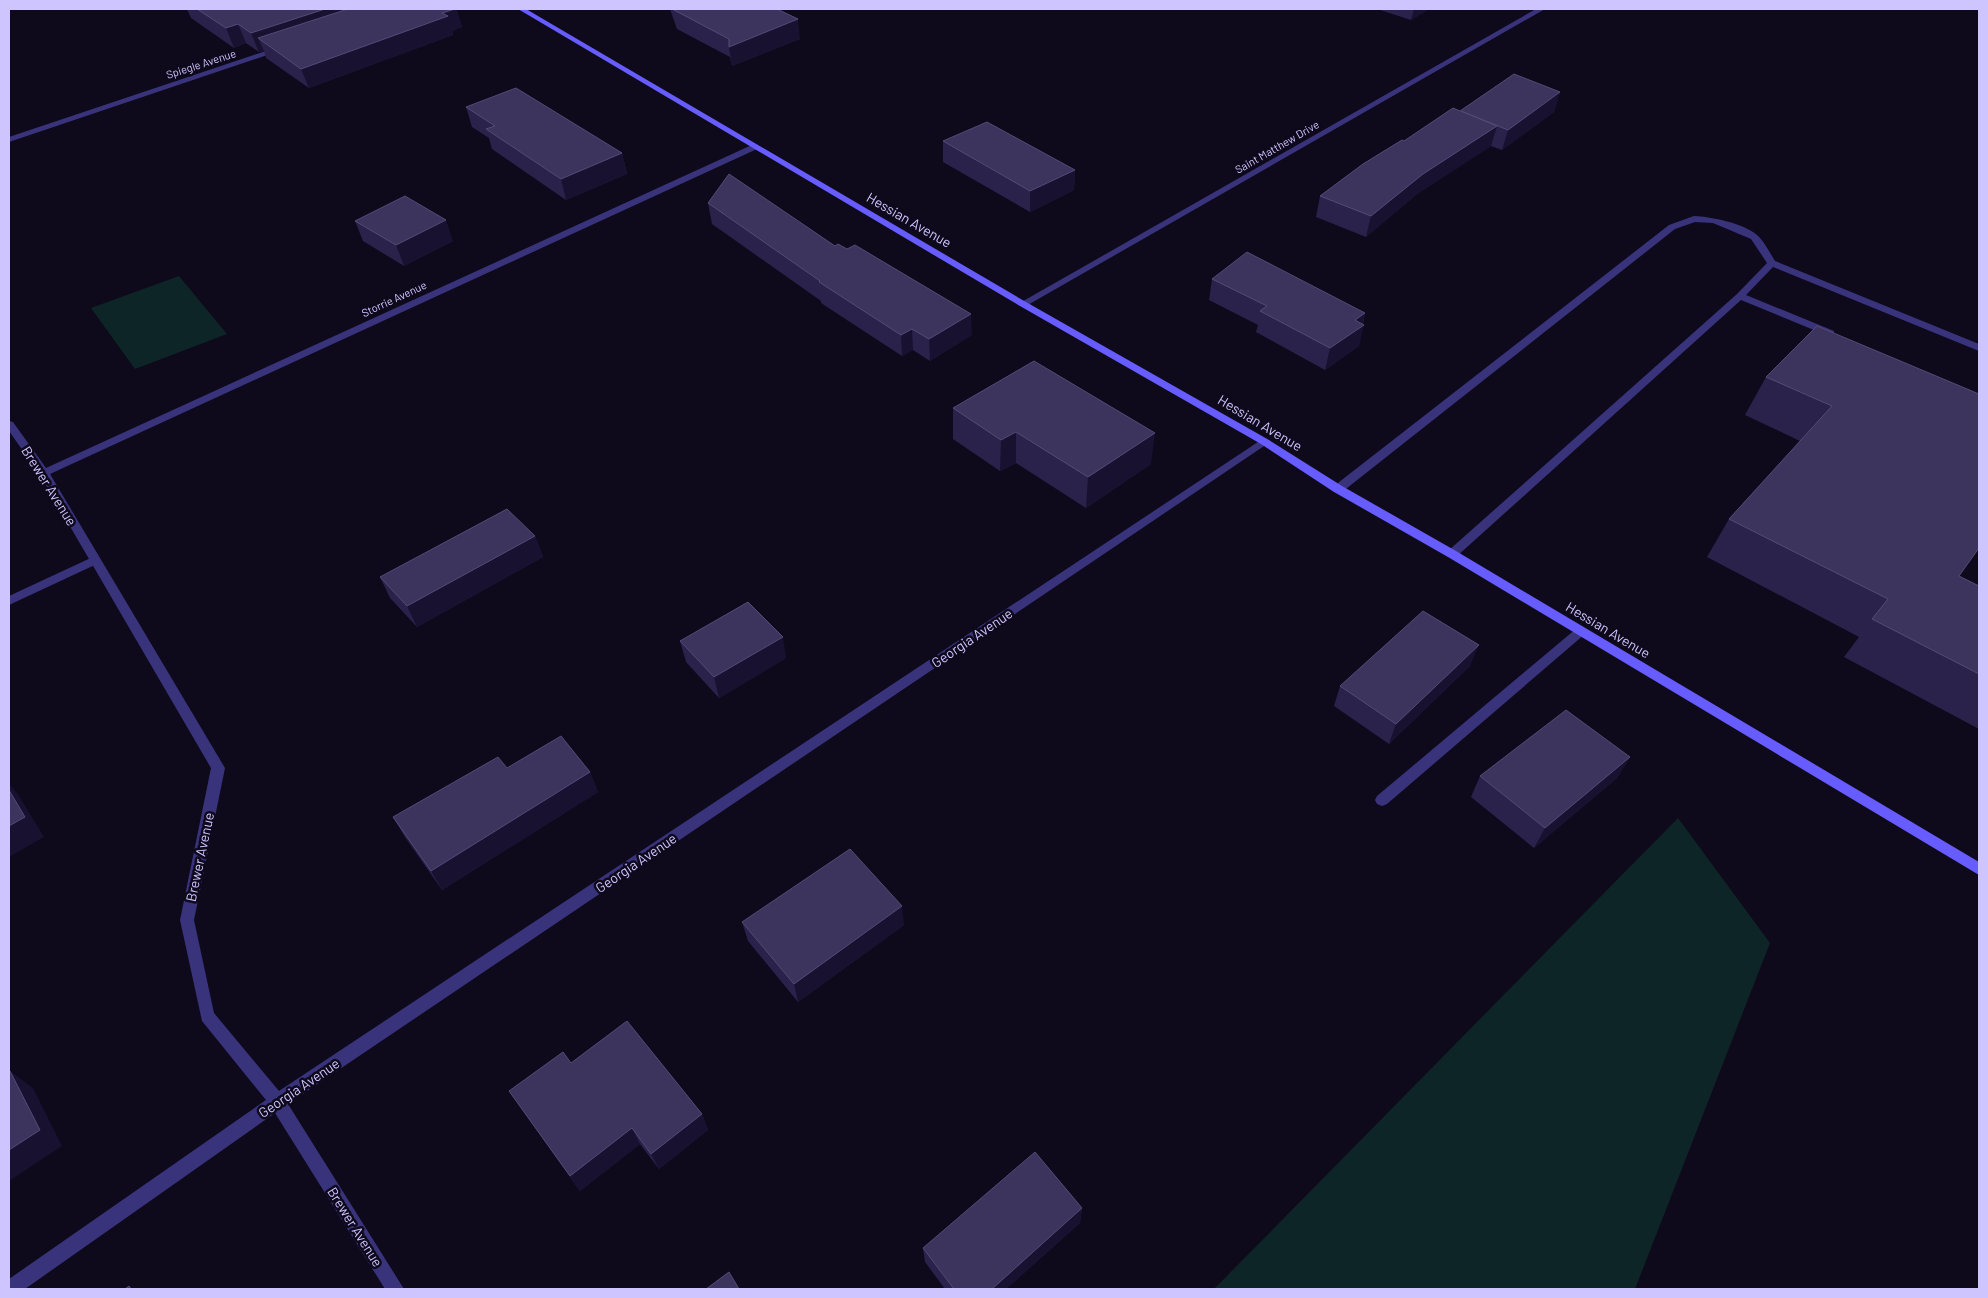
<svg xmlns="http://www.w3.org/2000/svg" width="1988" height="1298" font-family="Barlow,sans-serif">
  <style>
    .green { fill: #0d2526 }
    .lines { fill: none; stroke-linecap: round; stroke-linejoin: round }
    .lane { fill: #39337c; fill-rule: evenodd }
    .street { fill: #39337c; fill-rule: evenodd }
    .secondary { fill: #665cff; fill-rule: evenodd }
    .wall { fill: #2b224b }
    .shaded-wall { fill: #181130 }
    .building { fill: #3d345e; stroke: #544a77 }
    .labels { text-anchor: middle; stroke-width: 5; stroke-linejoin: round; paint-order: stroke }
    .far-street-label { font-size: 11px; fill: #cec5ff; stroke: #0e0a1c }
    .street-label { font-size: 14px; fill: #cec5ff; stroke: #0e0a1c }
  </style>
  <rect width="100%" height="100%" fill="#0e0a1c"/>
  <path class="green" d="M179 276 227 334 135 369 91 308Z
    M1678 818 1770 943 1635 1289H1214Z"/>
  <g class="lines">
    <path class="lane" d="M1694 216C1712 217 1743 223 1757 235 1764 241 1770 253 1775 261L1979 344V351L1773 267 1746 295 1834 331V335H1826L1741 300 1456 557H1448L1446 554 1448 551 1737 294 1767 263 1751 239 1713 223 1695 222 1675 229 1342 492H1334L1332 489 1334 486 1669 225Z
      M95 556 101 560 99 563 9 605V596Z
      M1581 626 1585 628 1587 631 1585 634 1387 804 1382 806 1377 804 1375 800 1377 796 1577 628Z"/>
    <path class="street" d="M1536 9H1545L1026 306 1023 307 1018 304Z
      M278 47 285 49 9 142V137Z
      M754 144 758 147 757 149 50 474 225 768 194 920 214 1013 279 1091 1261 440H1269L1270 442 288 1104 404 1289H385L275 1113 25 1289H9V1279L266 1100 202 1021 180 920 211 768 40 475 9 431V421L13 422 46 468Z"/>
    <path class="secondary" d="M518 9H526L1026 302 1269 440 1342 486 1456 551 1979 862V875L1448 557 1334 492 1261 444 1020 306Z"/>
  </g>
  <path class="wall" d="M187 9H456L462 27 452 31 453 35 309 88 266 58 264 51 259 52 246 43 234 48 191 18Z
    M670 9H777L800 39 732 66 730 57 677 29Z
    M1377 9H1429L1411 20Z
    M1560 92 1554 112 1502 150 1491 146 1417 194 1366 237 1316 217 1320 196 1404 141 1460 111Z
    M466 107 622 153 627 174 566 200 492 149 489 138 472 127Z
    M943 141 1075 170 1074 190 1030 212 943 162Z
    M708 203 972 335 930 361 913 350 902 356 821 303V301L712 224Z
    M355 221 453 241 404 266 363 241Z
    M1212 279 1365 313 1359 346 1325 370 1256 332 1258 325 1209 300Z
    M1817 326 1959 576 1979 586V729L1844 657 1859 637 1707 557 1729 519 1800 441 1745 415 1766 377Z
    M953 408 1151 464 1086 508 1016 463 1000 471 953 439Z
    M535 536 543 557 417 627 390 598 380 577Z
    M680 641 786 658 719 698 686 662Z
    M1470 666 1389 744 1334 706 1340 686Z
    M1630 757 1617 778 1534 848 1471 797 1480 776Z
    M507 768 590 772 598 792 442 890 405 837 393 817Z
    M742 922 904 925 798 1002 748 941Z
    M571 1063 702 1114 708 1130 659 1169 640 1144 580 1191 509 1091Z
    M1082 1208 1080 1223 1006 1289H945L925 1262 923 1248Z"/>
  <path class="shaded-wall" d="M325 9H390L258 38 264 51 259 52 251 33Z
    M455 9H456L462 27 452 31 453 35 309 88 301 69Z
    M1414 9H1429L1411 20Z
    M798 19 800 39 732 66 729 47Z
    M238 24 246 43 234 48 226 28Z
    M1560 92 1554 112 1502 150 1508 130Z
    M1497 126 1491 146 1417 194 1366 237 1371 216 1423 174Z
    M622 153 627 174 566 200 561 179Z
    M1075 170 1074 190 1030 212V191Z
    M446 220 453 241 404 266 396 245Z
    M1365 313 1362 326 1364 325 1359 346 1325 370 1330 348 1355 320Z
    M971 314 972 335 930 361 929 339Z
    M912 329 913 350 902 356 901 335Z
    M1016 432V463L1000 471 1001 440Z
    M1155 433 1151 464 1086 508 1088 477Z
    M535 536 543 557 417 627 407 606Z
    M783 637 786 658 719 698 714 677Z
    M1479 645 1470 666 1389 744 1396 724Z
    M1630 757 1617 778 1534 848 1545 828Z
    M590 772 598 792 442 890 431 871Z
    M9 784 18 794 44 837 9 857Z
    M902 906 904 925 798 1002 794 984Z
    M10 1071 33 1088 62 1146 9 1181Z
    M702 1114 708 1130 659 1169 651 1154Z
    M632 1128 640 1144 580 1191 570 1176Z
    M1082 1208 1080 1223 1006 1289H992Z"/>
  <path class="building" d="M197 9H325L251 33 238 24 226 28Z
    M348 9H455L442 13 448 16 301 69 258 38Z
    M674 9H777L798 19 729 47V39L674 10Z
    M1514 74 1560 92 1508 130 1461 111 1497 126 1423 174 1371 216 1320 196 1363 164 1402 140 1404 141 1453 108 1460 111Z
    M516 88 622 153 561 179 486 129 495 126 466 107Z
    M987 122 1075 170 1030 191 943 141Z
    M729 174 835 246 838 244 847 249 855 245 971 314 929 339 912 329 901 335 819 282 820 281 708 203Z
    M405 196 446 220 396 245 355 221Z
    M1247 252 1365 313 1355 320 1364 325 1330 348 1260 311 1267 306 1212 279Z
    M1817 326 1979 394V548L1959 576 1979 586V674L1872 619 1888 599 1729 519 1832 406 1766 377Z
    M1034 361 1155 433 1088 477 1016 432 1001 440 953 408Z
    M507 509 535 536 407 606 380 577Z
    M748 602 783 637 714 677 680 641Z
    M1423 611 1479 645 1396 724 1340 686Z
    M1566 710 1630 757 1545 828 1480 776Z
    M561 736 590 772 431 871 393 817 498 757 507 768Z
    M9 790 25 817 9 826Z
    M850 849 902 906 794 984 742 922Z
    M627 1021 702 1114 651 1154 632 1128 570 1176 509 1091 563 1052 571 1063Z
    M10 1071 40 1130 9 1150V1072Z
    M1035 1152 1082 1208 992 1289H954L923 1248Z
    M729 1272 739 1289H706Z
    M129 1286 131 1289H125Z"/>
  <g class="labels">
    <g class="far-street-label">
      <text transform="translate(201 64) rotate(-18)" y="4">Spiegle Avenue</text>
      <text transform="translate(1277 147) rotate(-30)" y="4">Saint Matthew Drive</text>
      <text transform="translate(394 299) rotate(-25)" y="4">Storrie Avenue</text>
    </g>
    <g class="street-label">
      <text transform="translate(909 220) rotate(30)" y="5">Hessian Avenue</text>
      <text transform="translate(1260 423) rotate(31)" y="5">Hessian Avenue</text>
      <text transform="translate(49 486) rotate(58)" y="5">Brewer Avenue</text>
      <text transform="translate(1608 630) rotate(31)" y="5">Hessian Avenue</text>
      <text transform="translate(972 638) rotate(-34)" y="5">Georgia Avenue</text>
      <text transform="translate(200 857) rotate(-78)" y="5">Brewer Avenue</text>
      <text transform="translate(636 863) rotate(-34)" y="5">Georgia Avenue</text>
      <text transform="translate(299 1088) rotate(-34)" y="5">Georgia Avenue</text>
      <text transform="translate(355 1227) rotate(58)" y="5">Brewer Avenue</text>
    </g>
  </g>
  <rect width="1988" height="1298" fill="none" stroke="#cec5ff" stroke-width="20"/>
</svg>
